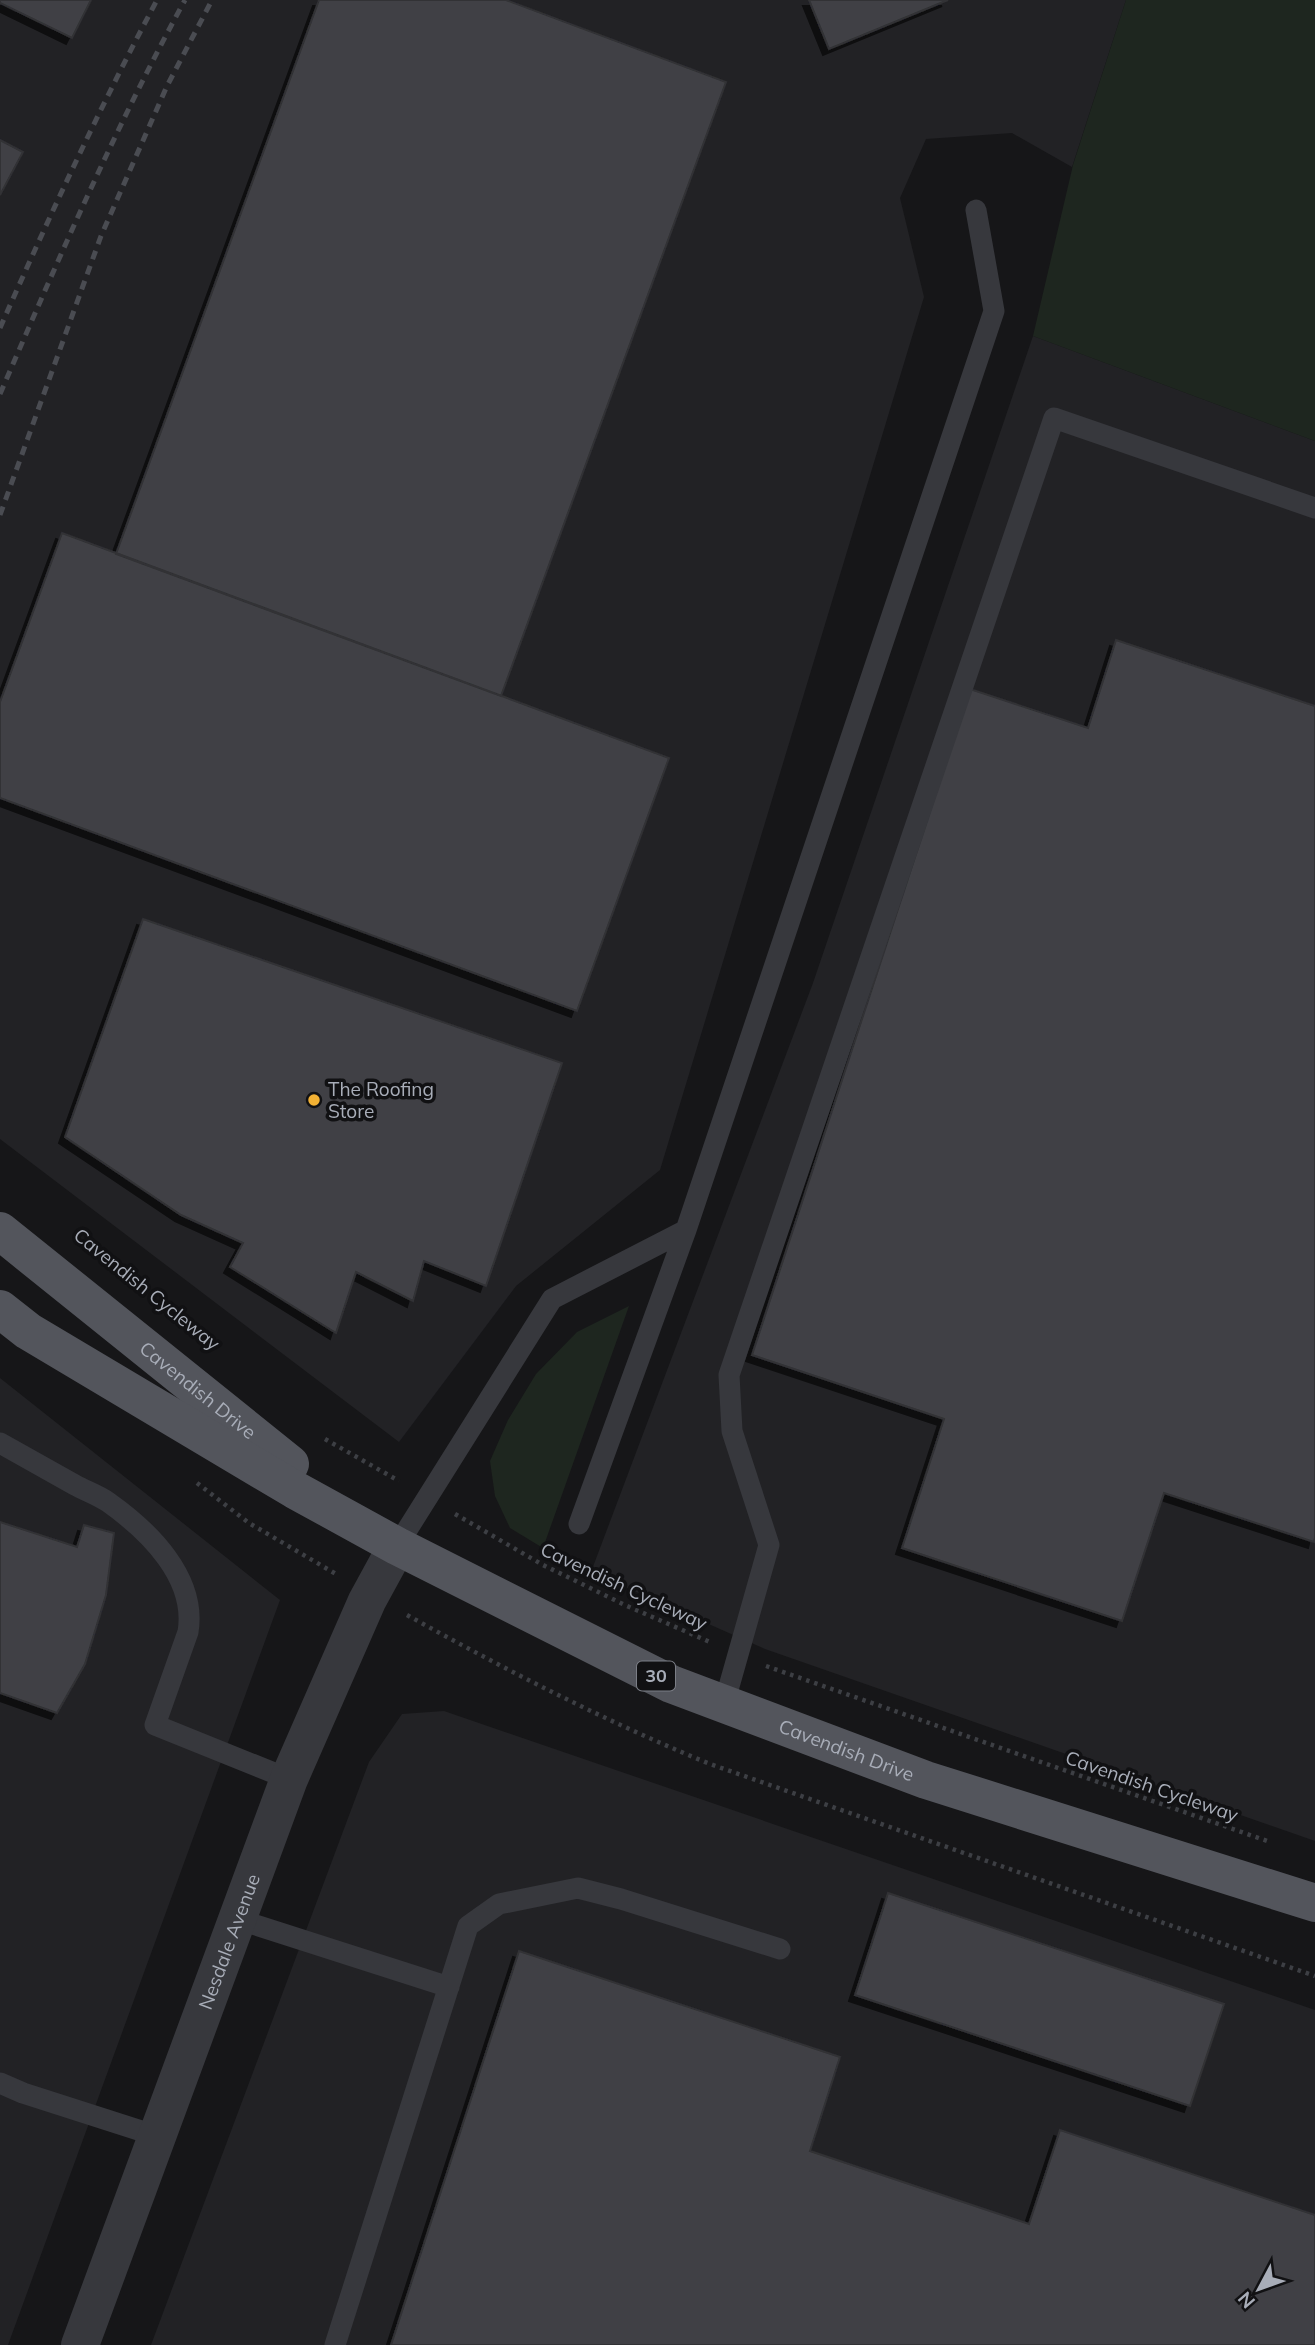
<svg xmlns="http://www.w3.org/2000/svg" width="1315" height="2345" font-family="Mulish,sans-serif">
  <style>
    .built { fill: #222225 }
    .green { fill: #1e261f }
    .building { fill: #404145; stroke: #303034; stroke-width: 2; filter: url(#shadow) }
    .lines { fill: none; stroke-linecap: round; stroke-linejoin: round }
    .path { stroke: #3d3f44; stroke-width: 4.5; stroke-dasharray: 3.5 5; stroke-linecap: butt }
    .service { stroke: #37383d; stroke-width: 21 }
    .minor { stroke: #37383d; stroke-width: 38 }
    .primary { stroke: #53555c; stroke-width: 38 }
    .rail { stroke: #4a4c52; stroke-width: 5; stroke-dasharray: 9 7; stroke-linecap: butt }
    .poi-dot { fill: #f2b134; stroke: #111113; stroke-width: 2.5 }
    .labels { text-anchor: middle; stroke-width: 7; stroke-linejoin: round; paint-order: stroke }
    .shield { fill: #111113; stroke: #7b7e86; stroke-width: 2 }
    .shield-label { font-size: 18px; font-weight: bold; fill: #a8adb8 }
    .poi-label { font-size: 19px; fill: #a8adb8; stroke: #111113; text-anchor: start }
    .street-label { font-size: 19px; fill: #a8adb8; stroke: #111113 }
  </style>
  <defs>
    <filter id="shadow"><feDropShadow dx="-6" dy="6" stdDeviation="0" flood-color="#0009"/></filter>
  </defs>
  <rect width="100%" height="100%" fill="#161618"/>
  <path class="built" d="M0 0H1126L1072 167 1012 133 926 139 900 198 924 297 660 1170 516 1286 399 1442 0 1139Z
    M1033 336 1315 441V1841L765 1649 591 1572 813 983Z
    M0 1378 280 1600 8 2345H0Z
    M444 1711 1315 2010V2345H151L369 1762 402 1714Z"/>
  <path class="green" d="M1126 0H1315V441L1033 336 1073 165Z
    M629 1306 543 1548 510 1528 495 1496 490 1461 508 1420 536 1374 577 1332Z"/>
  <path class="building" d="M0 0H91L72 38 0 3Z
    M319 0H506L726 82 501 696 116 554Z
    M809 0H948L829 49Z
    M0 140 23 152 0 195Z
    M62 533 669 758 577 1011 0 798V702Z
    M1116 640 1315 706V1538L1314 1542 1164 1493 1122 1621 902 1548 944 1419 752 1355 970 689 1088 728Z
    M143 919 562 1063 486 1286 424 1261 413 1301 356 1272 336 1333 230 1267 243 1243 181 1215 65 1137Z
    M0 1522 77 1547 84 1525 114 1533 106 1595 85 1664 57 1713 0 1693Z
    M888 1893 1224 2004 1190 2106 855 1995Z
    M519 1951 840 2057 810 2151 1029 2224 1060 2130 1315 2215V2345H391Z"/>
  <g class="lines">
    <path class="path" d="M325 1439 399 1481
      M197 1483 249 1523 336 1574
      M455 1514 543 1565 627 1606 710 1642
      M407 1615C506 1670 605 1721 710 1764L1315 1976
      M766 1666 1270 1842"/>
    <path class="service" d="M0 1443C25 1457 50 1471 75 1485 86 1491 98 1495 108 1502 149 1531 197 1578 188 1632L155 1725 289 1779
      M579 1524 686 1230
      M397 1546 552 1299 686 1230 994 311 976 210
      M724 1704 769 1545 732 1431 729 1375 1054 418 1315 508
      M237 1919 449 1987
      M0 2083 23 2093 157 2136
      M335 2345 468 1926 499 1904 578 1888 621 1899 780 1949"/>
    <path class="minor" id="s1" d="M80 2345 289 1779 367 1601 397 1546"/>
    <g class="primary">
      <path id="s2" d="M0 1231 290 1464"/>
      <path id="s3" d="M0 1309 28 1331 295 1490 397 1546 671 1684 926 1780 1315 1903"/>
    </g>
    <path class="rail" d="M0 328C49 217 100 107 157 0
      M0 394C58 260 115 128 185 0
      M0 515 101 236 167 86 212 0"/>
  </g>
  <circle class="poi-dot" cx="314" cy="1100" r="7"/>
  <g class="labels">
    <rect class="shield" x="637" y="1661.5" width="38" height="29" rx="5"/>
    <g class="shield-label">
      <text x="656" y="1682">30</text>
    </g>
    <g class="poi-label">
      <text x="328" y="1096">The Roofing<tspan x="328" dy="22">Store</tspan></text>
    </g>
    <g class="street-label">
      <text transform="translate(147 1289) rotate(39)" y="7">Cavendish Cycleway</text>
      <text dy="7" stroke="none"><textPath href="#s2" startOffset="254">Cavendish Drive</textPath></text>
      <text transform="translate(624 1586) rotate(25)" y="7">Cavendish Cycleway</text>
      <text dy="7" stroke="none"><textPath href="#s3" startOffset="957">Cavendish Drive</textPath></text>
      <text transform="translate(1152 1786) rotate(19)" y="7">Cavendish Cycleway</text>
      <text dy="7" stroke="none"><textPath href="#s1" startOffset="430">Nesdale Avenue</textPath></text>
    </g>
  </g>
  <g transform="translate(1259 2289) rotate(229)" stroke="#111113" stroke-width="5" paint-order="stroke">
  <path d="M0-5L12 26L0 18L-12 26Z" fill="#a8adb8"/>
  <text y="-10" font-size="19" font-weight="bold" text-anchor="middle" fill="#a8adb8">N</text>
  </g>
</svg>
